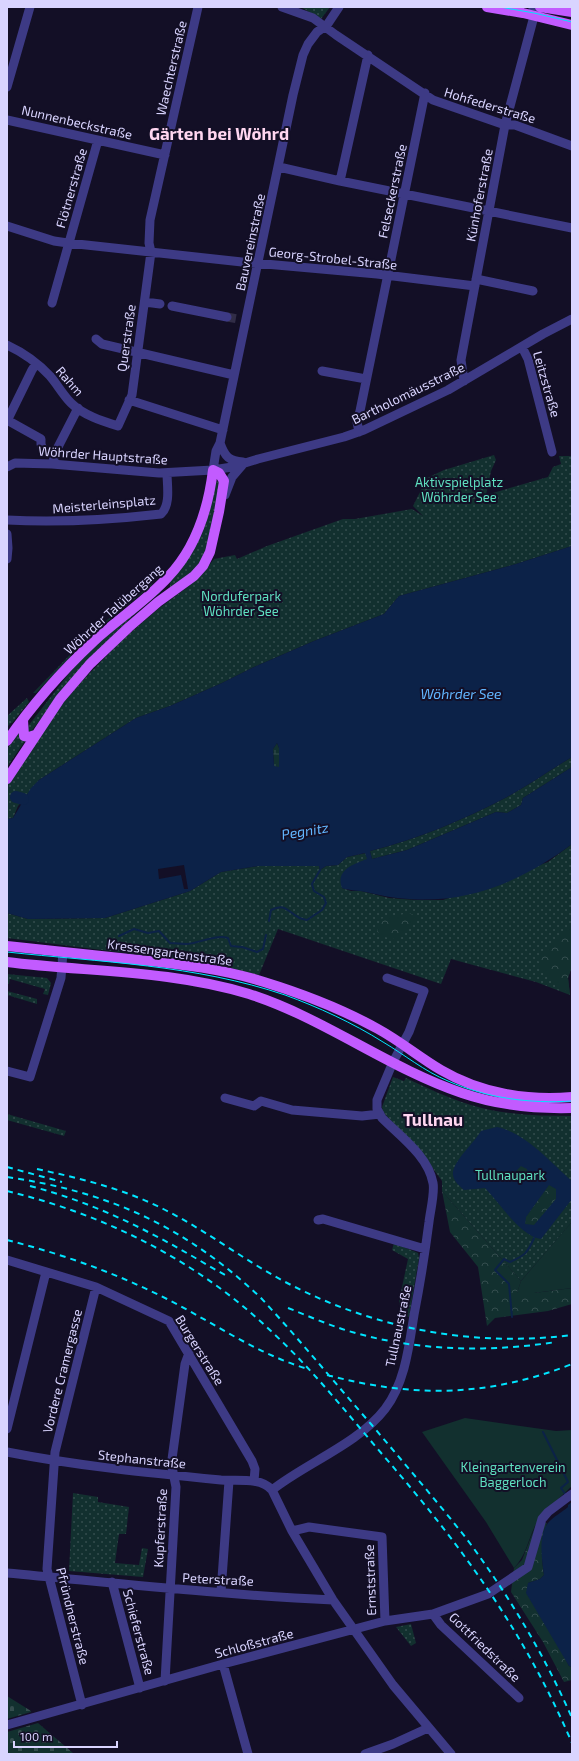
<svg xmlns="http://www.w3.org/2000/svg" width="579" height="1761" font-family="'Exo 2',sans-serif">
  <style>
    .grass { fill: url(#grass-dots) }
    .forest { fill: url(#forest-crowns) }
    .wetland { fill: url(#wetland-marsh) }
    .cemetery { fill: url(#cemetery-stones) }
    .garden { fill: #12302f }
    .water { fill: #0c2248; fill-rule: evenodd }
    .pier { fill: #130f26 }
    .lines { fill: none; stroke-linecap: round; stroke-linejoin: round }
    .stream { stroke: #0c2248; stroke-width: 2 }
    .river { stroke: #0c2248; stroke-width: 12 }
    .minor-tunnel { stroke: #312d47; stroke-width: 9; stroke-dasharray: 9 4.5; stroke-linecap: butt }
    .minor { stroke: #3d3a85; stroke-width: 9 }
    .major { stroke: #c25bff; stroke-width: 10 }
    .tram { stroke: #00e5ff; stroke-width: 1 }
    .rail { stroke: #00e5ff; stroke-width: 2; stroke-dasharray: 6 5; stroke-linecap: butt }
    .labels { text-anchor: middle; stroke-width: 4; stroke-linejoin: round; paint-order: stroke }
    .street-label { font-size: 13px; fill: #d9d4ff; stroke: #130f26 }
    .park-label { font-size: 13px; fill: #5fe0c0; stroke: #130f26 }
    .water-label { font-size: 14px; font-style: italic; fill: #62b6ff; stroke: #130f26 }
    .district-label { font-size: 17px; font-weight: bold; fill: #ffd6f0; stroke: #130f26 }
  </style>
  <defs>
    <pattern id="grass-dots" width="8" height="8" patternUnits="userSpaceOnUse"><rect width="8" height="8" fill="#12302f"/><path d="M2 2h.1M6 6h.1" fill="none" stroke="#344d4e" stroke-width="1.8" stroke-linecap="round"/></pattern>
    <pattern id="forest-crowns" width="20" height="18" patternUnits="userSpaceOnUse"><rect width="20" height="18" fill="#12302f"/><path d="M2 6a3 3 0 1 1 6 0M12 15a3 3 0 1 1 6 0" fill="none" stroke="#344d4e"/></pattern>
    <pattern id="wetland-marsh" width="20" height="14" patternUnits="userSpaceOnUse"><rect width="20" height="14" fill="#12302f"/><path d="M1 5h8M5 5V1M11 12h8M15 12V8" fill="none" stroke="#344d4e"/></pattern>
    <pattern id="cemetery-stones" width="16" height="16" patternUnits="userSpaceOnUse"><rect width="16" height="16" fill="#12302f"/><path d="M2 7V4a2 2 0 0 1 4 0v3zM10 15v-3a2 2 0 0 1 4 0v3z" fill="#344d4e"/></pattern>
  </defs>
  <rect width="100%" height="100%" fill="#130f26"/>
  <path class="grass" d="M301 7H330L321 19Z
    M494 455 496 460 491 471 486 495 548 477 553 467 561 464 559 456H572V546L516 564 399 596 384 614 314 641 254 667 222 683 170 706 136 718 39 780 18 806 13 818 7 819V786L19 765 59 708 84 679 120 642 158 609 189 586 203 573 214 559 235 555 237 559 267 546 343 519H355L412 509 423 516 413 506 427 478 444 470Z
    M221 481 209 543 197 569 170 588V582L214 482Z
    M153 582 151 586 92 634 36 693H33L90 634Z
    M161 590 160 593C110 632 69 682 30 733L25 730 81 658Z
    M27 698 29 702 12 723H11L7 727V716Z
    M18 733 25 741 7 767V749Z
    M572 757V767L523 798 521 805 507 813 496 812 407 850 372 859 370 851C418 839 463 820 507 797 529 785 550 770 572 757Z
    M572 844V966L568 978 570 995 536 982 451 959 441 984 278 929 259 975 223 966 189 961 7 938V913L28 919 105 918 190 891 221 872 258 866H319L320 870 326 866 338 865 347 857 366 853 368 859 342 888 351 891H361L389 898 416 900H443L548 862Z
    M7 974 47 978 51 983 48 995 43 994 45 989 10 979 9 984H7Z
    M7 991 37 999V1004L7 995Z
    M393 1077 404 1081 406 1078C427 1088 448 1098 471 1105 504 1115 538 1116 572 1116V1222L521 1281 442 1191V1181L423 1155 383 1112 382 1107Z
    M7 1114 66 1131 64 1136 7 1120Z
    M394 1243 418 1253 419 1258 409 1317 400 1314 399 1301 408 1259 392 1250Z
    M73 1493 98 1497V1502L129 1507 126 1534H119L115 1563 139 1565 142 1548 148 1549 143 1577 69 1571Z
    M411 1624 416 1643 411 1646 396 1627Z"/>
  <path class="forest" d="M409 913 417 916 399 940 380 936 377 931 380 919Z
    M572 924V966L568 978 570 995 541 969 538 959Z
    M521 1166 527 1169V1178L518 1179 514 1172Z
    M550 1185 556 1188V1199L534 1225 525 1224 526 1217Z
    M442 1191 521 1281 517 1293H534L572 1288V1304L548 1311 495 1318 487 1326 478 1267 450 1232Z
    M547 1523C541 1543 541 1555 544 1575L540 1579 528 1583 569 1666 572 1667V1680L564 1682 543 1642 511 1592 514 1568 522 1560 536 1524Z"/>
  <path class="wetland" d="M277 743 279 748V767H274L273 749Z"/>
  <path class="cemetery" d="M7 1696 31 1711V1712L7 1719Z
    M38 1723 73 1753 74 1754H7V1732Z"/>
  <path class="garden" d="M570 1224H572V1288L534 1293H517L521 1281Z
    M465 1418 556 1431 572 1430V1486C560 1498 543 1511 535 1526 528 1540 526 1556 514 1568L486 1522 422 1432Z"/>
  <path class="water" d="M572 546V757C550 770 529 785 507 797 463 820 418 839 370 851L372 859 407 850 496 812 507 813 521 805 523 798 572 767V844C509 891 444 912 366 892 358 890 350 891 342 888 335 870 354 864 367 859L365 853 347 857 338 865 326 866 320 870 319 866H258L221 872 190 891 105 918 28 919 7 913V819L13 818 31 788 39 780 136 718 170 706 222 683 254 667 314 641 384 614 399 596 516 564ZM277 743 279 748V767L274 766 273 749Z
    M497 1127C526 1133 550 1162 572 1181V1199L541 1239C520 1236 500 1203 485 1188L464 1190C460 1186 454 1182 453 1175 451 1163 475 1142 481 1131ZM521 1166 527 1169V1177L519 1179 515 1172ZM549 1185 556 1189V1199L534 1225 525 1224 526 1217Z
    M572 1502V1667L569 1666 526 1593 528 1583 540 1579 544 1575C542 1560 538 1535 548 1523 553 1517 562 1512 568 1507V1505Z"/>
  <path class="pier" d="M184 865 188 889H184L181 875 159 879 158 869Z"/>
  <g class="lines">
    <path class="stream" d="M269 921 271 910C285 903 287 911 298 917 300 919 304 919 307 920L322 910 326 903 324 897 314 891 312 884 320 870
      M119 936 134 929 148 933 159 931 170 943C176 943 181 944 187 944 200 943 216 934 228 938L231 946 242 947 257 952 263 949 266 935
      M512 1317 509 1284 495 1270 504 1259 510 1262C525 1255 527 1254 534 1238
      M543 1432 568 1482 561 1488 566 1495"/>
    <path class="river" d="M16 797 23 799"/>
    <path class="minor-tunnel" d="M227 317 238 319"/>
    <path class="minor" d="M282 7 313 18 336 35 433 100 505 125H515L572 146
      M7 87 30 7
      M7 120 165 155
      M279 167 340 181 572 228
      M340 181 368 55
      M7 226 54 241 68 243 242 262 377 274 475 286
      M476 279 533 291
      M145 302 160 304
      M52 303 98 140
      M172 306 227 317
      M96 339 102 344 234 375
      M7 345C22 352 38 363 50 376 57 384 63 395 71 403 83 415 102 421 118 426L132 395 151 252 149 243 150 220 198 7
      M522 347 528 359 552 452
      M322 371 366 379
      M464 381 461 360 505 125 533 20V7
      M129 400 223 430
      M7 420 41 439V444L44 452
      M7 421 32 370 36 364
      M359 432 357 422 360 411 425 93
      M220 443C225 457 229 461 243 462
      M52 464 58 447 78 408
      M7 467 15 463 52 464 159 473 213 470 232 467 258 459 344 437 364 430 448 390 543 334 572 319
      M213 470 216 451 220 443 293 95 303 55 308 44 317 32 327 25 339 7
      M225 495 232 477 244 463
      M7 520C61 523 108 520 161 514 171 505 167 485 167 473
      M7 534 8 548 7 559
      M7 1071 30 1077 61 978 63 952
      M225 1098 254 1106 261 1101 292 1110 362 1116 380 1114
      M318 1220 323 1219 425 1249
      M7 1260 96 1287 169 1321 252 1461 255 1469 254 1481
      M7 1429 46 1272
      M7 1452C78 1466 149 1473 221 1480 237 1481 261 1477 272 1490L292 1531 333 1600 393 1685 451 1754
      M272 1490C306 1463 358 1444 385 1409 405 1383 409 1346 414 1315 420 1284 425 1253 429 1222 430 1212 435 1193 433 1183 428 1156 401 1137 382 1118L377 1109V1100L393 1062 409 1032 424 991 387 978
      M292 1531 309 1527 382 1537 385 1621
      M7 1573C116 1583 224 1595 333 1600
      M112 1582 140 1688
      M221 1592 229 1481
      M433 1614 441 1625 519 1698
      M223 1664 248 1754
      M165 1681 176 1487 172 1467V1459L185 1364 189 1353
      M82 1705 47 1569 55 1452 96 1287
      M7 1725 223 1664 385 1621 433 1614 488 1594 528 1567 542 1519 548 1512 572 1494
      M365 1754 393 1744 428 1728"/>
    <path class="major" d="M487 7 523 13 572 25
      M540 7 572 12
      M23 720 24 736 29 737 35 735
      M7 741C32 705 62 671 94 641 118 619 146 601 168 577 196 548 208 510 213 470L219 473 224 481 219 512 210 552 203 566 194 576 158 602 129 627 90 664 60 699 7 779
      M7 946C51 951 95 955 139 960 181 964 223 969 264 982 303 994 342 1009 378 1029 400 1041 419 1057 441 1070 480 1093 527 1101 572 1097
      M7 962C87 972 171 970 249 994 324 1018 388 1068 462 1093 497 1105 535 1109 572 1108"/>
    <path class="tram" d="M500 7 534 13 572 22
      M7 952C100 962 196 965 285 995 318 1007 353 1023 383 1042 405 1055 424 1071 448 1081 487 1098 530 1104 572 1101"/>
    <path class="rail" d="M7 1167 62 1182
      M37 1169C83 1179 129 1190 171 1213 213 1235 251 1265 293 1286 380 1330 476 1347 572 1335
      M7 1177C110 1192 186 1227 261 1298 299 1339 334 1382 371 1424 403 1462 435 1499 466 1538 508 1594 544 1654 572 1718
      M30 1186C72 1197 112 1213 150 1233 176 1246 200 1261 225 1275
      M7 1191C106 1215 198 1261 272 1332 312 1369 346 1412 382 1454 461 1545 524 1631 572 1743
      M7 1240C62 1254 116 1273 167 1299 214 1323 257 1354 308 1369
      M288 1308C306 1315 324 1323 342 1329 411 1351 485 1353 556 1342
      M327 1375C414 1398 488 1397 572 1364"/>
  </g>
  <g class="labels">
    <g class="street-label">
      <text transform="translate(171 68) rotate(-77)" y="5">Waechterstraße</text>
      <text transform="translate(490 105) rotate(17)" y="5">Hohfederstraße</text>
      <text transform="translate(77 122) rotate(13)" y="5">Nunnenbeckstraße</text>
      <text transform="translate(71 188) rotate(-74)" y="5">Flötnerstraße</text>
      <text transform="translate(392 191) rotate(-78)" y="5">Felseckerstraße</text>
      <text transform="translate(479 195) rotate(-79)" y="5">Künhoferstraße</text>
      <text transform="translate(250 242) rotate(-78)" y="5">Bauvereinstraße</text>
      <text transform="translate(333 258) rotate(6)" y="5">Georg-Strobel-Straße</text>
      <text transform="translate(126 338) rotate(-82)" y="5">Querstraße</text>
      <text transform="translate(70 381) rotate(49)" y="5">Rahm</text>
      <text transform="translate(547 384) rotate(74)" y="5">Leitzstraße</text>
      <text transform="translate(408 393) rotate(-26)" y="5">Bartholomäusstraße</text>
      <text transform="translate(103 455) rotate(4)" y="5">Wöhrder Hauptstraße</text>
      <text transform="translate(104 504) rotate(-5)" y="5">Meisterleinsplatz</text>
      <text transform="translate(113 609) rotate(-42)" y="5">Wöhrder Talübergang</text>
      <text transform="translate(170 952) rotate(8)" y="5">Kressengartenstraße</text>
      <text transform="translate(398 1326) rotate(-78)" y="5">Tullnaustraße</text>
      <text transform="translate(200 1350) rotate(58)" y="5">Burgerstraße</text>
      <text transform="translate(62 1371) rotate(-76)" y="5">Vordere Cramergasse</text>
      <text transform="translate(142 1459) rotate(6)" y="5">Stephanstraße</text>
      <text transform="translate(160 1528) rotate(-87)" y="5">Kupferstraße</text>
      <text transform="translate(218 1579) rotate(3)" y="5">Peterstraße</text>
      <text transform="translate(370 1580) rotate(-92)" y="5">Ernststraße</text>
      <text transform="translate(73 1616) rotate(76)" y="5">Pfründnerstraße</text>
      <text transform="translate(139 1632) rotate(75)" y="5">Schieferstraße</text>
      <text transform="translate(254 1643) rotate(-15)" y="5">Schloßstraße</text>
      <text transform="translate(485 1647) rotate(44)" y="5">Gottfriedstraße</text>
    </g>
    <g class="park-label">
      <text x="459" y="487">Aktivspielplatz<tspan x="459" dy="15">Wöhrder See</tspan></text>
      <text x="241" y="601">Norduferpark<tspan x="241" dy="15">Wöhrder See</tspan></text>
      <text x="510" y="1180">Tullnaupark</text>
      <text x="513" y="1472">Kleingartenverein<tspan x="513" dy="15">Baggerloch</tspan></text>
    </g>
    <g class="water-label">
      <text x="461" y="699">Wöhrder See</text>
      <text transform="translate(305 831) rotate(-9)" y="5">Pegnitz</text>
    </g>
    <g class="district-label">
      <text x="219" y="140">Gärten bei Wöhrd</text>
      <text x="433" y="1126">Tullnau</text>
    </g>
  </g>
  <rect width="579" height="1761" fill="none" stroke="#d9d4ff" stroke-width="16"/>
  <path d="M14 1741v6h103v-6" fill="none" stroke="#d9d4ff" stroke-width="2"/>
  <text x="20" y="1741" font-size="12" fill="#d9d4ff" stroke="#130f26" stroke-width="3" paint-order="stroke">100 m</text>
</svg>
